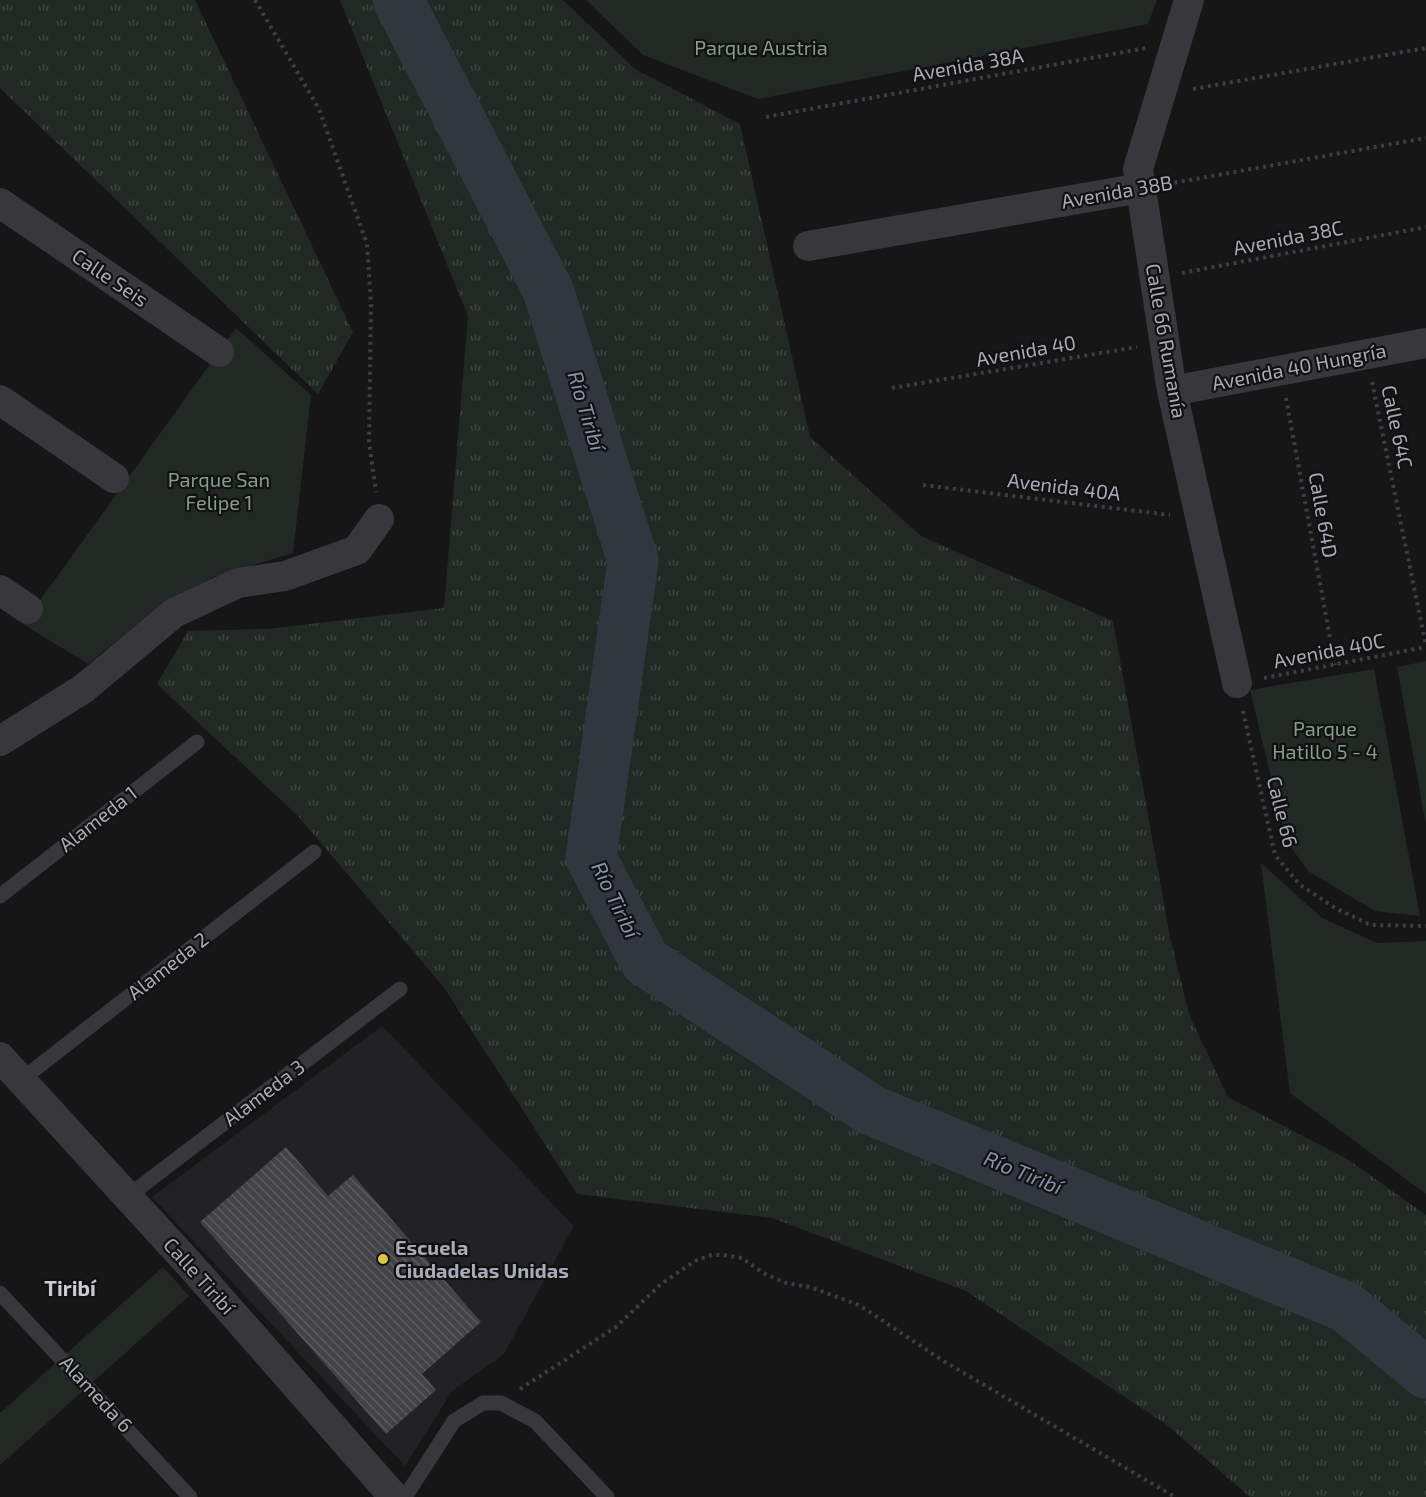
<svg xmlns="http://www.w3.org/2000/svg" width="1426" height="1497" font-family="'Exo 2',sans-serif">
  <style>
    .built { fill: #222224 }
    .grass { fill: url(#grass-tufts) }
    .green { fill: #222924 }
    .lines { fill: none; stroke-linecap: round; stroke-linejoin: round }
    .river { stroke: #31363f; stroke-width: 51 }
    .building { fill: url(#building-back-hatch) }
    .path { stroke: #3d3e43; stroke-width: 4; stroke-dasharray: 3 4.5; stroke-linecap: butt }
    .service { stroke: #37373c; stroke-width: 15 }
    .minor { stroke: #37373c; stroke-width: 30 }
    .poi-dot { fill: #dcc549; stroke: #111112; stroke-width: 2 }
    .labels { text-anchor: middle; stroke-width: 4.5; stroke-linejoin: round; paint-order: stroke }
    .park-label { font-size: 20px; fill: #839e8a; stroke: #111112 }
    .street-label { font-size: 20px; fill: #a9abb6; stroke: #111112 }
    .poi-label { font-size: 20px; font-weight: bold; fill: #a9abb6; stroke: #111112; text-anchor: start }
    .water-label { font-size: 21px; font-style: italic; fill: #8593ad; stroke: #111112 }
    .neighbourhood-label { font-size: 21px; font-weight: bold; fill: #cacbd2; stroke: #111112 }
  </style>
  <defs>
    <pattern id="grass-tufts" width="24" height="20" patternUnits="userSpaceOnUse" patternTransform="scale(1.5)"><rect width="24" height="20" fill="#222924"/><path d="M3 7l-1-3M5 7V3M7 7l1-3M15 17l-1-3M17 17v-4M19 17l1-3" fill="none" stroke="#3f4542"/></pattern>
    <pattern id="building-back-hatch" width="6" height="6" patternUnits="userSpaceOnUse" patternTransform="scale(1.5)"><rect width="6" height="6" fill="#434347"/><path d="M-1 5l2 2M0 0l6 6M5-1l2 2" fill="none" stroke="#5b5b5f"/></pattern>
  </defs>
  <rect width="100%" height="100%" fill="#161617"/>
  <path class="built" d="M382 1026 574 1226 504 1354 452 1391 405 1466 152 1197Z"/>
  <path class="grass" d="M0 0H195L353 332 318 394 0 88Z
    M340 0H563L635 69 740 124 810 437 921 536 1113 621 1170 937 1190 1017 1228 1097 1347 1159 1426 1215V1497H1250L1167 1425 966 1291 772 1218 577 1194 443 986 297 815 157 684 188 631 268 629 444 608 468 316Z"/>
  <path class="green" d="M586 0H1157L1148 24 758 99 643 55Z
    M236 328 311 395 293 553 214 577 152 612 88 664 23 624Z
    M1426 661V825L1397 667Z
    M1374 669 1420 916 1375 911 1308 871 1286 840 1250 690Z
    M1261 863 1322 918 1377 943 1426 941V1194L1290 1093Z
    M163 1267 189 1296 0 1465V1413Z"/>
  <g class="lines">
    <path class="river" d="M398 0 548 290 633 561 591 858 645 961 871 1110 1346 1307 1426 1373"/>
  </g>
  <path class="building" d="M286 1147 328 1196 353 1175 481 1322 422 1374 436 1390 386 1434 200 1222Z"/>
  <g class="lines">
    <path class="path" d="M255 0 319 109 367 244 371 304 369 442 376 492
      M1193 89 1426 48
      M766 117 1146 48
      M1167 184 1426 138
      M1182 273 1426 227
      M1372 382 1426 646
      M892 388 1137 347
      M1286 398 1335 665
      M923 485 1170 515
      M1264 678 1426 647
      M1243 711 1275 855 1299 884 1335 908 1371 925 1426 926
      M520 1389 616 1327 661 1284 695 1261 711 1255H723L742 1258 763 1273 786 1283 810 1287 859 1305 945 1362 1175 1497"/>
    <path class="service" d="M0 896 197 742
      M21 1080 314 852
      M127 1197 400 989
      M0 1293 190 1497
      M405 1497 454 1421 483 1403H501L535 1421 607 1497"/>
    <path class="minor" d="M1189 0 1138 169 1172 391 1237 683
      M0 203 219 352
      M808 246 1141 188
      M1172 391 1426 343
      M0 400 114 478
      M0 590 28 609
      M0 741 83 689 174 613 238 583 285 576 357 550 379 519
      M0 1057 192 1267 394 1497"/>
  </g>
  <circle class="poi-dot" cx="383" cy="1259" r="6"/>
  <g class="labels">
    <g class="park-label">
      <text x="761" y="55">Parque Austria</text>
      <text x="219" y="487">Parque San<tspan x="219" dy="23">Felipe 1</tspan></text>
      <text x="1325" y="736">Parque<tspan x="1325" dy="23">Hatillo 5 - 4</tspan></text>
    </g>
    <g class="street-label">
      <text transform="translate(968 65) rotate(-10)" y="7">Avenida 38A</text>
      <text transform="translate(1117 192) rotate(-10)" y="7">Avenida 38B</text>
      <text transform="translate(1288 238) rotate(-11)" y="7">Avenida 38C</text>
      <text transform="translate(110 278) rotate(34)" y="7">Calle Seis</text>
      <text transform="translate(1166 341) rotate(80)" y="7">Calle 66 Rumanía</text>
      <text transform="translate(1026 351) rotate(-10)" y="7">Avenida 40</text>
      <text transform="translate(1299 367) rotate(-11)" y="7">Avenida 40 Hungría</text>
      <text transform="translate(1397 427) rotate(78)" y="7">Calle 64C</text>
      <text transform="translate(1064 487) rotate(7)" y="7">Avenida 40A</text>
      <text transform="translate(1323 515) rotate(80)" y="7">Calle 64D</text>
      <text transform="translate(1329 651) rotate(-11)" y="7">Avenida 40C</text>
      <text transform="translate(1282 812) rotate(76)" y="7">Calle 66</text>
      <text transform="translate(98 819) rotate(-38)" y="7">Alameda 1</text>
      <text transform="translate(168 966) rotate(-38)" y="7">Alameda 2</text>
      <text transform="translate(264 1093) rotate(-37)" y="7">Alameda 3</text>
      <text transform="translate(199 1276) rotate(48)" y="7">Calle Tiribí</text>
      <text transform="translate(96 1394) rotate(47)" y="7">Alameda 6</text>
    </g>
    <g class="poi-label">
      <text x="395" y="1255">Escuela<tspan x="395" dy="23">Ciudadelas Unidas</tspan></text>
    </g>
    <g class="water-label">
      <text transform="translate(586 411) rotate(73)" y="7">Río Tiribí</text>
      <text transform="translate(615 900) rotate(64)" y="7">Río Tiribí</text>
      <text transform="translate(1023 1173) rotate(22)" y="7">Río Tiribí</text>
    </g>
    <g class="neighbourhood-label">
      <text x="70" y="1296">Tiribí</text>
    </g>
  </g>
</svg>
